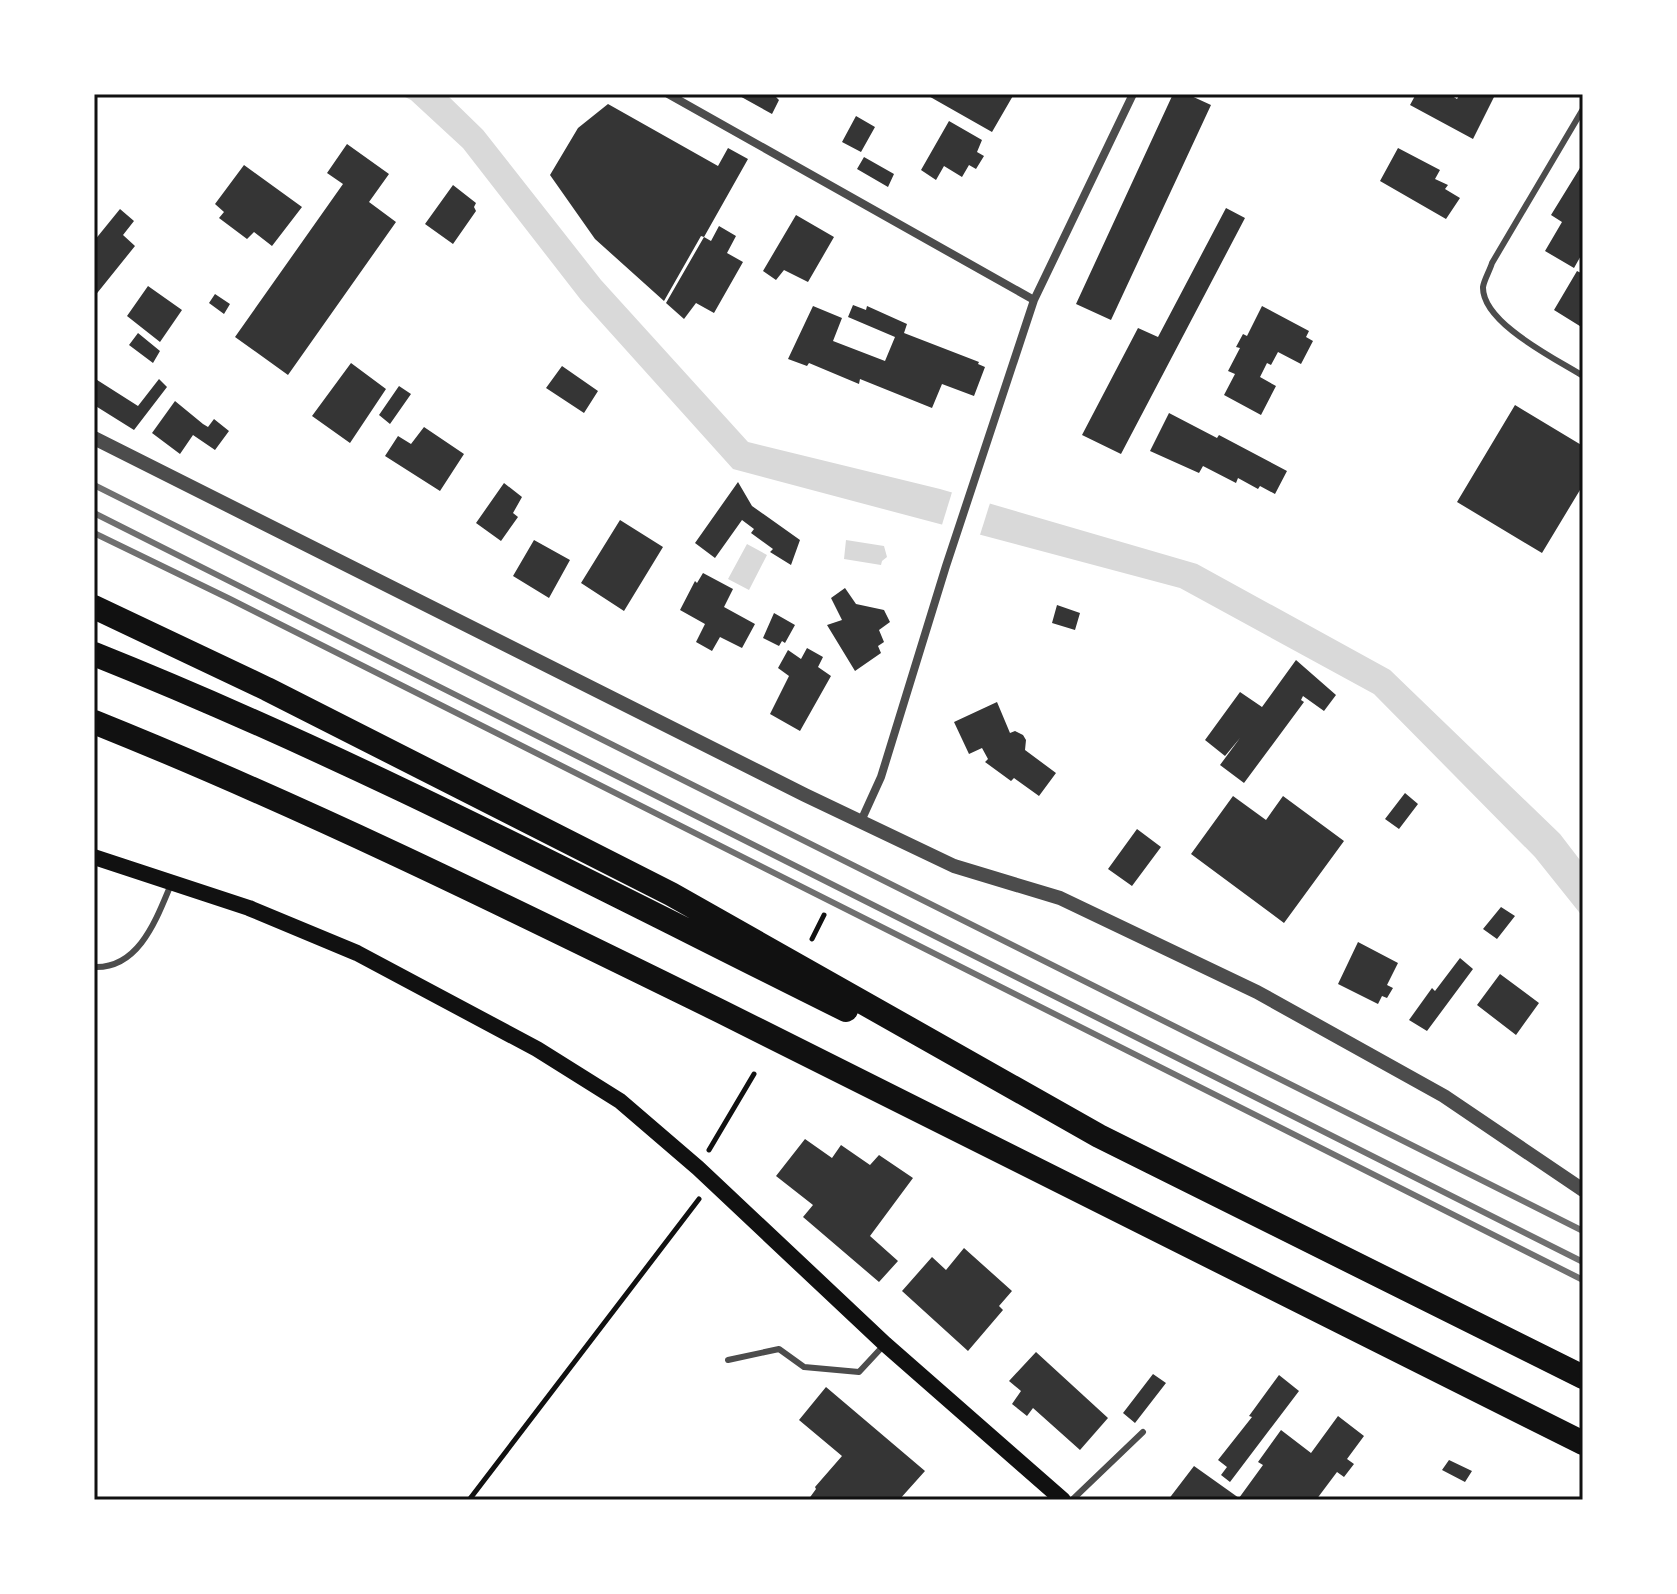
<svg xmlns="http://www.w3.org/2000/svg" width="1677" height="1594" font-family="Cabin,sans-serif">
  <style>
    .water { fill: #d9d9d9 }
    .pier { fill: #fff }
    .building { fill: #353535 }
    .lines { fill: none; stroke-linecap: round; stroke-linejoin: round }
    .path { stroke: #111; stroke-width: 5 }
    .service { stroke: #4c4c4c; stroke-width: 6 }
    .minor { stroke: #4c4c4c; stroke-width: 8 }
    .tertiary { stroke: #4c4c4c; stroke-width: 14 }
    .secondary { stroke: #111; stroke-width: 16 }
    .motorway { stroke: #111; stroke-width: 24 }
    .rail { stroke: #707070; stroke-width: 6 }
    .neatline { fill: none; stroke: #111; stroke-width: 3 }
  </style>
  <rect width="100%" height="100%" fill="#fff"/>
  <path class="water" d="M399 94H446L483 130 601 280 748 442 940 489 1197 564 1390 670 1560 834 1583 864V917L1535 857 1374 694 1180 588 733 469 581 300 463 148 411 100Z
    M846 540 884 546 887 557 882 561 881 565 844 559Z
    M747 544 767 555 749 590 728 579Z"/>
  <path class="pier" d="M953 489 991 500 979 538 941 528Z"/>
  <path class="building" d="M736 94H778L776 97 779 100 772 114Z
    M925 94H1014L992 132Z
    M1173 94H1187L1211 105 1111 320 1076 304Z
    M1416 94H1449L1457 99 1460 94 1495 95 1473 139 1410 105Z
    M608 104 718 166 728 148 748 159 704 237 701 236 664 301 595 239 550 175 578 128Z
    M856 116 875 127 861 152 842 142Z
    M949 121 982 140 977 152 984 156 976 169 969 165 962 177 944 166 936 180 921 170Z
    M347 144 389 174 369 202 396 222 288 375 235 337 343 184 327 173Z
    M1398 148 1440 170 1435 179 1448 185 1445 189 1460 198 1446 219 1380 181Z
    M864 157 894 174 888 187 857 169Z
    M1583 163V252L1574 268 1545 251 1562 222 1551 215Z
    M244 165 302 207 272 246 254 232 247 239 219 218 224 212 215 204Z
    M453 185 476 203 474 207 476 211 453 244 425 224Z
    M1226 208 1245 218 1121 454 1082 435 1138 328 1158 337Z
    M120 209 134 221 123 235 135 246 94 297V241Z
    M796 215 834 237 808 282 784 270 776 280 763 271Z
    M719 226 736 236 727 253 743 262 714 313 696 303 684 319 666 303 704 237 711 241Z
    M1577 271 1583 274V328L1554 310Z
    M148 286 182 310 160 342 127 316Z
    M215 294 230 304 224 314 209 303Z
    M853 305 866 310 867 306 907 324 904 333 979 362 978 364 985 367 974 396 942 384 932 408 860 379 859 384 809 363 807 366 788 359 813 306 842 318 833 341 885 361 895 337 848 317Z
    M1262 306 1309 331 1306 337 1313 341 1301 364 1278 352 1271 365 1267 363 1260 377 1276 386 1261 415 1224 395 1235 374 1228 371 1240 348 1236 347 1243 334 1247 336Z
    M138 333 160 351 153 363 129 345Z
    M351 363 386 389 350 443 312 416Z
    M562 366 598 391 584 413 546 388Z
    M94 378 138 406 159 379 167 387 134 430 94 405Z
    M399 386 411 394 390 424 379 415Z
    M175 401 203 424 208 427 214 419 229 431 215 450 193 435 180 454 152 433Z
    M1515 405 1583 446V485L1542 553 1457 502Z
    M1169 413 1217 438 1219 435 1287 471 1275 494 1260 486 1258 489 1238 478 1236 483 1203 466 1199 473 1150 451Z
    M424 427 464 454 440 491 385 456 398 436 411 444Z
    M738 482 752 506 800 540 791 565 770 552 773 549 751 533 754 529 742 520 715 558 695 543Z
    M504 483 522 497 513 513 518 517 501 541 476 523Z
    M620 520 663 547 624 611 581 583Z
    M534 540 570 560 549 598 513 576Z
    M703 573 733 589 724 607 755 624 742 648 720 637 712 651 696 642 705 624 680 610 695 581 697 583Z
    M845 588 856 604 884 610 890 622 879 630 884 642 878 646 881 653 855 671 827 625 842 620 831 598Z
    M1057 605 1080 613 1075 630 1052 623Z
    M774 613 795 625 785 643 782 641 779 646 763 638Z
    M807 648 823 657 818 667 831 676 800 731 770 714 789 676 778 668 788 650 801 659Z
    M1296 660 1336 695 1324 711 1303 696 1301 700 1304 702 1244 783 1220 765 1240 738 1225 756 1205 740 1240 692 1262 707Z
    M997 702 1010 733 1015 731 1023 735 1026 740 1025 750 1056 773 1039 796 1014 778 1011 781 985 762 988 759 982 748 969 754 954 722Z
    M1405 793 1418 804 1399 829 1385 819Z
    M1233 796 1266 820 1283 796 1344 841 1284 923 1191 854Z
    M1137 829 1161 847 1132 886 1108 869Z
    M1501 907 1515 916 1497 939 1483 929Z
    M1358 942 1398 963 1387 985 1393 988 1387 998 1382 996 1378 1004 1338 984Z
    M1460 958 1473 969 1427 1031 1409 1020 1432 988 1435 991Z
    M1500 974 1539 1003 1516 1035 1477 1005Z
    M805 1139 832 1158 841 1145 870 1165 879 1155 913 1178 870 1236 898 1261 879 1282 803 1217 813 1205 776 1176Z
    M964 1248 1012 1291 999 1306 1003 1310 968 1351 902 1291 932 1257 946 1270Z
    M1036 1352 1108 1418 1080 1450 1033 1408 1027 1416 1012 1404 1021 1391 1009 1381Z
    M1153 1374 1166 1383 1135 1423 1123 1413Z
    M1279 1375 1299 1391 1230 1482 1221 1475 1227 1467 1218 1460 1252 1417 1249 1416Z
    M826 1387 925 1471 899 1500H808L816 1489 815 1487 842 1456 799 1420Z
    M1338 1416 1364 1436 1347 1459 1354 1464 1344 1477 1337 1472 1316 1500H1168L1194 1466 1239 1498 1263 1465 1258 1462 1281 1430 1311 1453Z
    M1449 1460 1472 1471 1465 1482 1442 1470Z"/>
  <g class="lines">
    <path class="path" d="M812 939 824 915
      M709 1150 754 1074
      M469 1500 699 1199"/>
    <path class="service" d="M1583 109 1492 263C1490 270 1484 280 1483 287 1482 323 1556 359 1583 376
      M94 967C140 969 157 917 172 882
      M728 1360 779 1349 804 1367 859 1372 885 1344
      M1072 1500 1143 1432"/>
    <path class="minor" d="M668 94 1034 300
      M861 821 881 777 946 566 1034 300 1133 94"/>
    <path class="tertiary" d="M94 438 805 795 954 866 1060 898 1257 992 1444 1096 1583 1190"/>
    <path class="secondary" d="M94 857 249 908 357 953 537 1049 620 1101 698 1168 885 1344 1063 1500"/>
    <path class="motorway" d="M94 607 267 689 671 894 1099 1136 1583 1377
      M94 654C352 757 598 887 846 1010
      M94 722C308 808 514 910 720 1011 1009 1153 1296 1299 1583 1443"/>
    <path class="rail" d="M94 485 1583 1231
      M94 513 1583 1262
      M94 533 230 599 1583 1280"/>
  </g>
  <rect width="1677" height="1594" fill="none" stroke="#ffffff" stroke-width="192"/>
  <rect x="96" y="96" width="1485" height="1402" class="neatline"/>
</svg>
